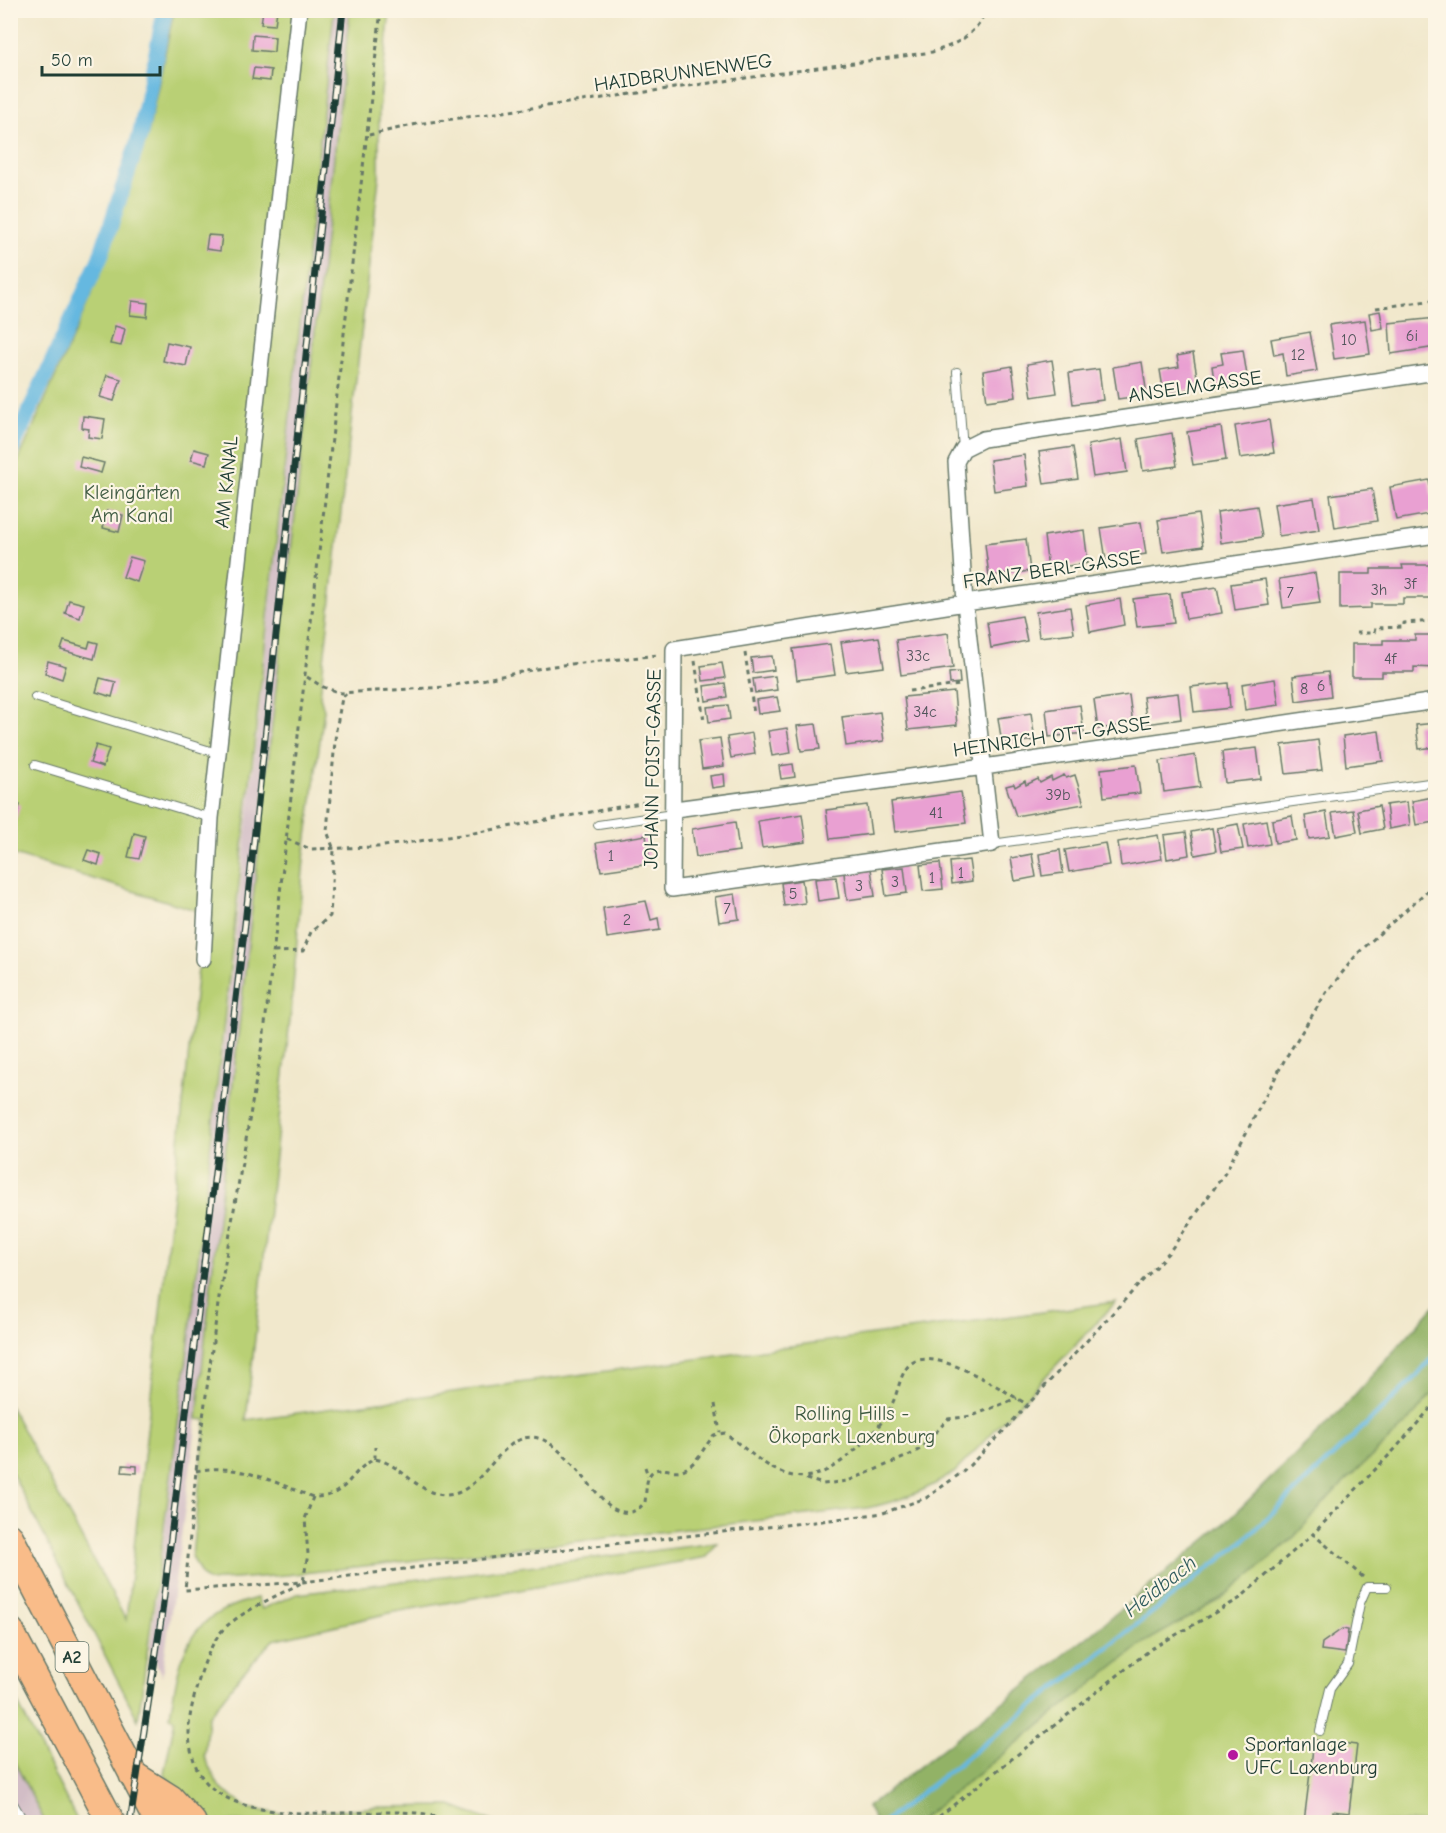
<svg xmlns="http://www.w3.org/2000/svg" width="1446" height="1833" font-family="'Comic Neue',sans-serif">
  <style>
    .industrial { fill: #d2bdc6 }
    .green { fill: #b9d075; stroke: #6c8654; stroke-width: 1.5 }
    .forest { fill: #92b266; stroke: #58784d; stroke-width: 1.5 }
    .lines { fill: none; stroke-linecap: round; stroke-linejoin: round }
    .stream { stroke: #65b8e0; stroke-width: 4.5 }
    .canal { stroke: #65b8e0; stroke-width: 16 }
    .building { fill: #e9a0d2 }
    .service-casing { stroke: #687969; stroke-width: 10 }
    .minor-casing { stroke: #687969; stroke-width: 18 }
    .motorway-casing { stroke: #687969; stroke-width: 30 }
    .path { stroke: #687969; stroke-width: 3; stroke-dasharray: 4.5 4.5; stroke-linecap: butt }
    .service { stroke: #fff; stroke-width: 8 }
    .minor { stroke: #fff; stroke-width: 15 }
    .motorway { stroke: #f9bc89; stroke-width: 27 }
    .rail-casing { stroke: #1f3d34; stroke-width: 7 }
    .rail { stroke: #fcf5e5; stroke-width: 4.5; stroke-dasharray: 14; stroke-linecap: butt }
    .poi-dot { fill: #b5179e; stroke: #fcf5e5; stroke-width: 2 }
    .labels { text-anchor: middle; stroke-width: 4.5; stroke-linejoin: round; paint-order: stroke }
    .number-label { font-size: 16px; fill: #52565c }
    .shield { fill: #fcf5e5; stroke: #617469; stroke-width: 1.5 }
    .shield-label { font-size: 18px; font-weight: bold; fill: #1f3d34 }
    .street-label { font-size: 20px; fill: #1f3d34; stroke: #fcf5e5 }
    .park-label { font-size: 20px; fill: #3e5a41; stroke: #fcf5e5 }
    .poi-label { font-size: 20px; fill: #1f3d34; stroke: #fcf5e5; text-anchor: start }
    .water-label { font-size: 21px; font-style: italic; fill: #305c5f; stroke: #fcf5e5 }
  </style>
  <rect width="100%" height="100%" fill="#fcf5e5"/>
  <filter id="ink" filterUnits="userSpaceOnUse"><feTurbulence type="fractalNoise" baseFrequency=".0167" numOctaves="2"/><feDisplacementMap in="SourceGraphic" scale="12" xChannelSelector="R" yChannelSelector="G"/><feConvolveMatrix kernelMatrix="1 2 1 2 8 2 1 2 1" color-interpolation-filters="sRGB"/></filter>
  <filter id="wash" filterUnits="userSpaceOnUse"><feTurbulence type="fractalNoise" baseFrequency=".008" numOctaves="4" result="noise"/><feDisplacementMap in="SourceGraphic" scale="24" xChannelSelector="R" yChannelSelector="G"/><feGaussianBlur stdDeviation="1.35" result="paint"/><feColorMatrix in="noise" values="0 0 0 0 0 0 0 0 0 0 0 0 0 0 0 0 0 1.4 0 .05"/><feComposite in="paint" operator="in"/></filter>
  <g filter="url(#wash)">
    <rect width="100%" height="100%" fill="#f1e8cc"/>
    <path class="industrial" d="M334 11H350L197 1419 162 1677 150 1648 190 1334 228 1004Z
      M11 1755 45 1822H11Z"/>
    <path class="green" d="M174 11H334L190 1334 138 1720 11 1471 10 1406 126 1620 198 969 207 962 212 915 11 854V477L107 259 148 134Z
      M350 11H390L379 110V177L320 696 324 710 304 859 291 1010 246 1420 1116 1302 955 1472C926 1491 900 1501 867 1508L286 1575 209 1581 202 1577 192 1556 206 1420 197 1419 206 1330Z
      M1435 1390V1822H917L1145 1642 1216 1602 1253 1573 1294 1537 1330 1496 1408 1422Z
      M717 1543 707 1557 394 1612 273 1640 239 1677 208 1717 204 1757 220 1788 247 1808 286 1815 375 1807 451 1806 494 1822H207L193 1812 164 1773 175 1719 170 1716C181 1650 186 1616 257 1598L262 1609 297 1594Z
      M10 1688 78 1822H45L11 1755Z"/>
    <path class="forest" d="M1435 1305V1390L1408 1422 1330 1496 1294 1537 1253 1573 1216 1602 1145 1642 917 1822H872L875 1820 867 1807 1086 1638 1222 1526 1343 1408Z"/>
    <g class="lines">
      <path class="stream" d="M884 1822 1241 1543 1415 1378 1436 1353"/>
      <path class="canal" d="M10 453 100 258 140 135 165 10"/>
    </g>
    <g id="blocks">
      <path class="building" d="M263 10H277L275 25 261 24Z
        M253 35 275 37 274 52 252 50Z
        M254 68 271 70 270 81 252 79Z
        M208 235 222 236 220 251 206 249Z
        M132 301 148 303 147 317 130 315Z
        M1380 311 1383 328 1372 330 1369 313Z
        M1436 318V347L1391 354 1389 323Z
        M1365 320 1370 354 1334 359 1329 325Z
        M115 326 125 329 121 346 110 344Z
        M1310 332 1317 371 1286 376 1283 353 1274 355 1271 339Z
        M167 342 190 347 186 366 163 361Z
        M1243 350 1248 382 1215 388 1212 366 1223 364 1221 353Z
        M1193 353 1199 388 1164 394 1160 370 1179 367 1177 356Z
        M1052 360 1057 393 1032 397 1027 364Z
        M1142 362 1147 395 1118 399 1113 367Z
        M1012 366 1016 397 987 401 983 371Z
        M1099 369 1103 400 1073 404 1069 373Z
        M107 375 121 379 114 401 100 397Z
        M83 416 105 419 102 439 88 437 89 429 82 428Z
        M1269 420 1274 453 1240 458 1235 426Z
        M1221 427 1226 460 1193 465 1187 432Z
        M1172 433 1177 466 1143 471 1138 439Z
        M1122 439 1127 472 1093 477 1088 445Z
        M1073 447 1078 479 1044 484 1039 452Z
        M194 449 209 453 206 464 191 460Z
        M1024 455 1028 486 994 491 990 460Z
        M81 457 104 463 101 473 79 467Z
        M1429 480 1435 513 1396 520 1390 487Z
        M1372 489 1377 521 1335 528 1330 495Z
        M1314 498 1319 530 1279 536 1274 504Z
        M1257 506 1262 537 1221 543 1217 512Z
        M107 511 123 515 119 532 103 528Z
        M1198 514 1203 546 1163 552 1158 520Z
        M1141 522 1146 554 1106 560 1101 528Z
        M1084 530 1088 563 1048 569 1044 536Z
        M1026 539 1030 571 989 576 985 544Z
        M130 557 144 561 137 582 123 577Z
        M1402 565H1436L1434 598H1403V604H1371V608L1340 609V574H1371V569H1403Z
        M1315 573 1320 603 1283 608 1279 579Z
        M1265 579 1269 605 1235 610 1231 584Z
        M1217 587 1222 613 1186 619 1182 592Z
        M1170 594 1174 623 1137 627 1133 599Z
        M1120 599 1124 625 1090 632 1086 605Z
        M69 600 84 604 80 618 65 613Z
        M1070 607 1074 633 1039 637 1036 612Z
        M1022 616 1027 641 991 648 987 622Z
        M948 633 953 668 901 675 896 640Z
        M1415 635H1436V668L1414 667V672H1382V677H1352V644H1383V640H1415Z
        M879 637 884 667 846 672 841 642Z
        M64 641 88 648 90 641 98 643 94 659 61 650Z
        M830 644 835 675 797 680 793 649Z
        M772 656 774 670 753 673 751 658Z
        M48 661 66 666 62 679 45 673Z
        M722 663 725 678 703 681 701 666Z
        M959 672 960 683 950 684 949 673Z
        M1328 672 1331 696 1296 701 1293 676Z
        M775 676 777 690 755 693 753 679Z
        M100 678 116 682 112 697 96 692Z
        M1275 679 1279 705 1245 710 1242 684Z
        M725 683 727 697 706 701 704 686Z
        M1228 683 1230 708 1194 712 1191 687Z
        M954 692 957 725 908 730 904 697Z
        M1178 693 1181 719 1147 724 1143 697Z
        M1129 695 1133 724 1098 729 1094 700Z
        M777 697 780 711 758 714 756 700Z
        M728 705 730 719 709 722 707 707Z
        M1080 705 1084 733 1049 737 1046 710Z
        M880 712 884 741 846 746 842 717Z
        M1031 713 1035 740 1002 744 998 718Z
        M1436 723V747L1419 749 1416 725Z
        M816 724 820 749 801 751 797 726Z
        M787 728 791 753 772 756 768 731Z
        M1379 731 1383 761 1346 766 1343 736Z
        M752 733 755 754 731 758 727 737Z
        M720 738 724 766 702 769 698 741Z
        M1318 740 1322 770 1286 774 1282 745Z
        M96 745 109 749 103 767 90 763Z
        M1257 748 1261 779 1225 783 1222 752Z
        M1195 755 1200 787 1164 792 1160 761Z
        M793 764 795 777 781 779 779 766Z
        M1136 765 1140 793 1104 797 1101 769Z
        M724 774 725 786 712 788 710 776Z
        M1064 775 1066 778 1075 775 1084 804 1016 816 1006 786 1014 784 1015 787 1025 781 1026 785 1038 779 1040 783 1051 777 1052 781Z
        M961 792 966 823 895 832 891 802Z
        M1433 797 1436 822 1416 825 1412 801Z
        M10 802 20 805 16 819 10 818Z
        M1407 802 1410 825 1389 829 1386 805Z
        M867 805 871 834 830 839 826 810Z
        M1379 806 1383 829 1362 833 1358 810Z
        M1353 810 1357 832 1336 836 1332 813Z
        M1326 812 1330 836 1309 839 1305 816Z
        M802 814 806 842 762 848 758 821Z
        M1292 816 1296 840 1275 843 1272 820Z
        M1266 820 1270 844 1248 848 1244 824Z
        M735 822 739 851 696 857 692 829Z
        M1238 824 1243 849 1221 852 1217 828Z
        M1212 828 1216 851 1195 855 1191 832Z
        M1186 832 1189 855 1167 859 1164 835Z
        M134 833 145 836 139 859 128 857Z
        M646 835 650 864 601 871 596 843Z
        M1158 835 1162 859 1121 866 1118 842Z
        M1105 843 1109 865 1069 872 1065 850Z
        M88 850 101 854 98 865 84 860Z
        M1060 850 1063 873 1042 876 1039 854Z
        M1032 854 1036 877 1015 881 1011 858Z
        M969 860 972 881 952 884 950 862Z
        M940 863 943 889 923 891 920 865Z
        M904 867 907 893 886 896 882 869Z
        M871 869 875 896 847 900 844 873Z
        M836 877 839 898 818 901 815 879Z
        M802 880 805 903 784 906 781 883Z
        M735 894 739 919 719 922 715 897Z
        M646 901 651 920 658 918 660 930 607 938 603 908Z
        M123 1465 137 1466V1473L122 1472Z
        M1342 1629 1348 1630 1345 1653 1321 1650 1322 1643Z
        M1314 1740 1357 1745 1349 1813 1333 1811 1332 1822H1304Z"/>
    </g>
  </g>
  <g filter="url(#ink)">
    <use href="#blocks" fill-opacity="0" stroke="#687969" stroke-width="1.5"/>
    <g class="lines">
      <g class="service-casing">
        <path id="service" d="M957 372 963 449
          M35 697 217 753
          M35 765 211 818
          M598 825 673 814
          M992 844 1436 782
          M1320 1731 1330 1689 1348 1664 1360 1603 1367 1587H1387
          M10 1798 24 1822"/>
      </g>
      <g class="minor-casing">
        <path id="minor" d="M1436 372 983 439 963 449 956 462 965 603 992 844 672 889 674 649 965 603 1436 535
          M675 809 984 767 1436 701
          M203 959 211 818 299 10"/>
      </g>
      <g class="motorway-casing">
        <path id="motorway" d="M10 1538 158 1822
          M10 1631 111 1822
          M133 1775 171 1799 192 1822"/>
      </g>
      <path class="path" d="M381 10 264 1033 218 1304 196 1471 185 1590 303 1582 514 1555 822 1521 883 1513 926 1498 964 1471 997 1438 1170 1251 1225 1173 1285 1059 1326 993 1358 953 1436 883
        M369 135 417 124 932 52C956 45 976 35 986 10
        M1376 308 1436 300
        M1356 633H1374L1375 628 1404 627V623L1436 621
        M745 653 754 714
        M695 661 704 721
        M307 677 323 687 341 693 445 687 552 666 659 655
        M909 691 961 685
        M287 839 310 849 377 847 468 834 658 800
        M274 952 303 951 311 932 330 916 334 850 327 831 336 730 342 698 346 694
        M715 1404 720 1432
        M375 1459V1447
        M645 1467 648 1476
        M196 1471C238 1462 275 1483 313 1497 349 1498 348 1471 375 1459 403 1464 417 1495 447 1495 488 1494 506 1412 552 1445 576 1463 590 1489 612 1508 626 1515 635 1514 645 1502 647 1488 644 1468 663 1469 669 1470 676 1472 682 1470 696 1466 705 1445 714 1435L725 1433C773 1470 799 1501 855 1450 870 1436 884 1423 892 1404 900 1389 900 1364 919 1360 948 1354 1003 1390 1028 1405
        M806 1479 823 1484 848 1481 908 1456 920 1449 948 1419 972 1416 1017 1398
        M313 1497 305 1519 308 1554 303 1582C279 1595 250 1607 228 1625 208 1640 196 1687 191 1711 187 1732 189 1749 197 1769 230 1833 351 1807 417 1813 430 1814 444 1819 457 1822
        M1363 1577 1313 1534 1395 1449 1436 1402
        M932 1822 1151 1649 1239 1599 1313 1534"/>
      <use href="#service" class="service"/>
      <use href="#minor" class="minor"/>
      <use href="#motorway" class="motorway"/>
      <g class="rail-casing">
        <path id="rail" d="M130 1822 161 1620 245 924 343 10"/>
      </g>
      <use href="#rail" class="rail"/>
    </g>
  </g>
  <circle class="poi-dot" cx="1233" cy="1755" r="6"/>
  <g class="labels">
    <g class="number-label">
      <text x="1412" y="341">6i</text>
      <text x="1349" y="345">10</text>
      <text x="1298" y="360">12</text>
      <text x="1410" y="589">3f</text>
      <text x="1379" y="595">3h</text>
      <text x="1290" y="598">7</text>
      <text x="918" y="661">33c</text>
      <text x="1390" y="664">4f</text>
      <text x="1321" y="691">6</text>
      <text x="1304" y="694">8</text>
      <text x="925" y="717">34c</text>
      <text x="1058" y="800">39b</text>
      <text x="936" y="818">41</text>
      <text x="611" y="861">1</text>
      <text x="961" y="878">1</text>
      <text x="932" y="883">1</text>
      <text x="895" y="887">3</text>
      <text x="859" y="891">3</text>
      <text x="793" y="899">5</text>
      <text x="727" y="914">7</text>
      <text x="627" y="925">2</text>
    </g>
    <rect class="shield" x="55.5" y="1642" width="33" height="30" rx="4.5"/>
    <g class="shield-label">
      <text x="72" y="1663">A2</text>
    </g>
    <g class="street-label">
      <text transform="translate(683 72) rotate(-8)" y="7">HAIDBRUNNENWEG</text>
      <text transform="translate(1195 386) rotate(-8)" y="7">ANSELMGASSE</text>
      <text transform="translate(226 482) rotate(-84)" y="7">AM KANAL</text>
      <text transform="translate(1052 569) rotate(-8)" y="7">FRANZ BERL-GASSE</text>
      <text transform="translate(1052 736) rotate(-8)" y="7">HEINRICH OTT-GASSE</text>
      <text transform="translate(652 769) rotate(-89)" y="7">JOHANN FOIST-GASSE</text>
    </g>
    <g class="park-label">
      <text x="132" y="499">Kleingärten<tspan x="132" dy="23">Am Kanal</tspan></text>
      <text x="852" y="1420">Rolling Hills -<tspan x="852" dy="23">Ökopark Laxenburg</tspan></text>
    </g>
    <g class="poi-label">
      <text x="1245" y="1751">Sportanlage<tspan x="1245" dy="23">UFC Laxenburg</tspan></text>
    </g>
    <g class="water-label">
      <text transform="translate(1160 1586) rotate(-38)" y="7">Heidbach</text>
    </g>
  </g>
  <rect width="1446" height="1833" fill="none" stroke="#fcf5e5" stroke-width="36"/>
  <path d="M42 66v9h118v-9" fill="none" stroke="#1f3d34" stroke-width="3"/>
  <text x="51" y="66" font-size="18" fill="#1f3d34" stroke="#fcf5e5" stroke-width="4.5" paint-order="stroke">50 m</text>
</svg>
